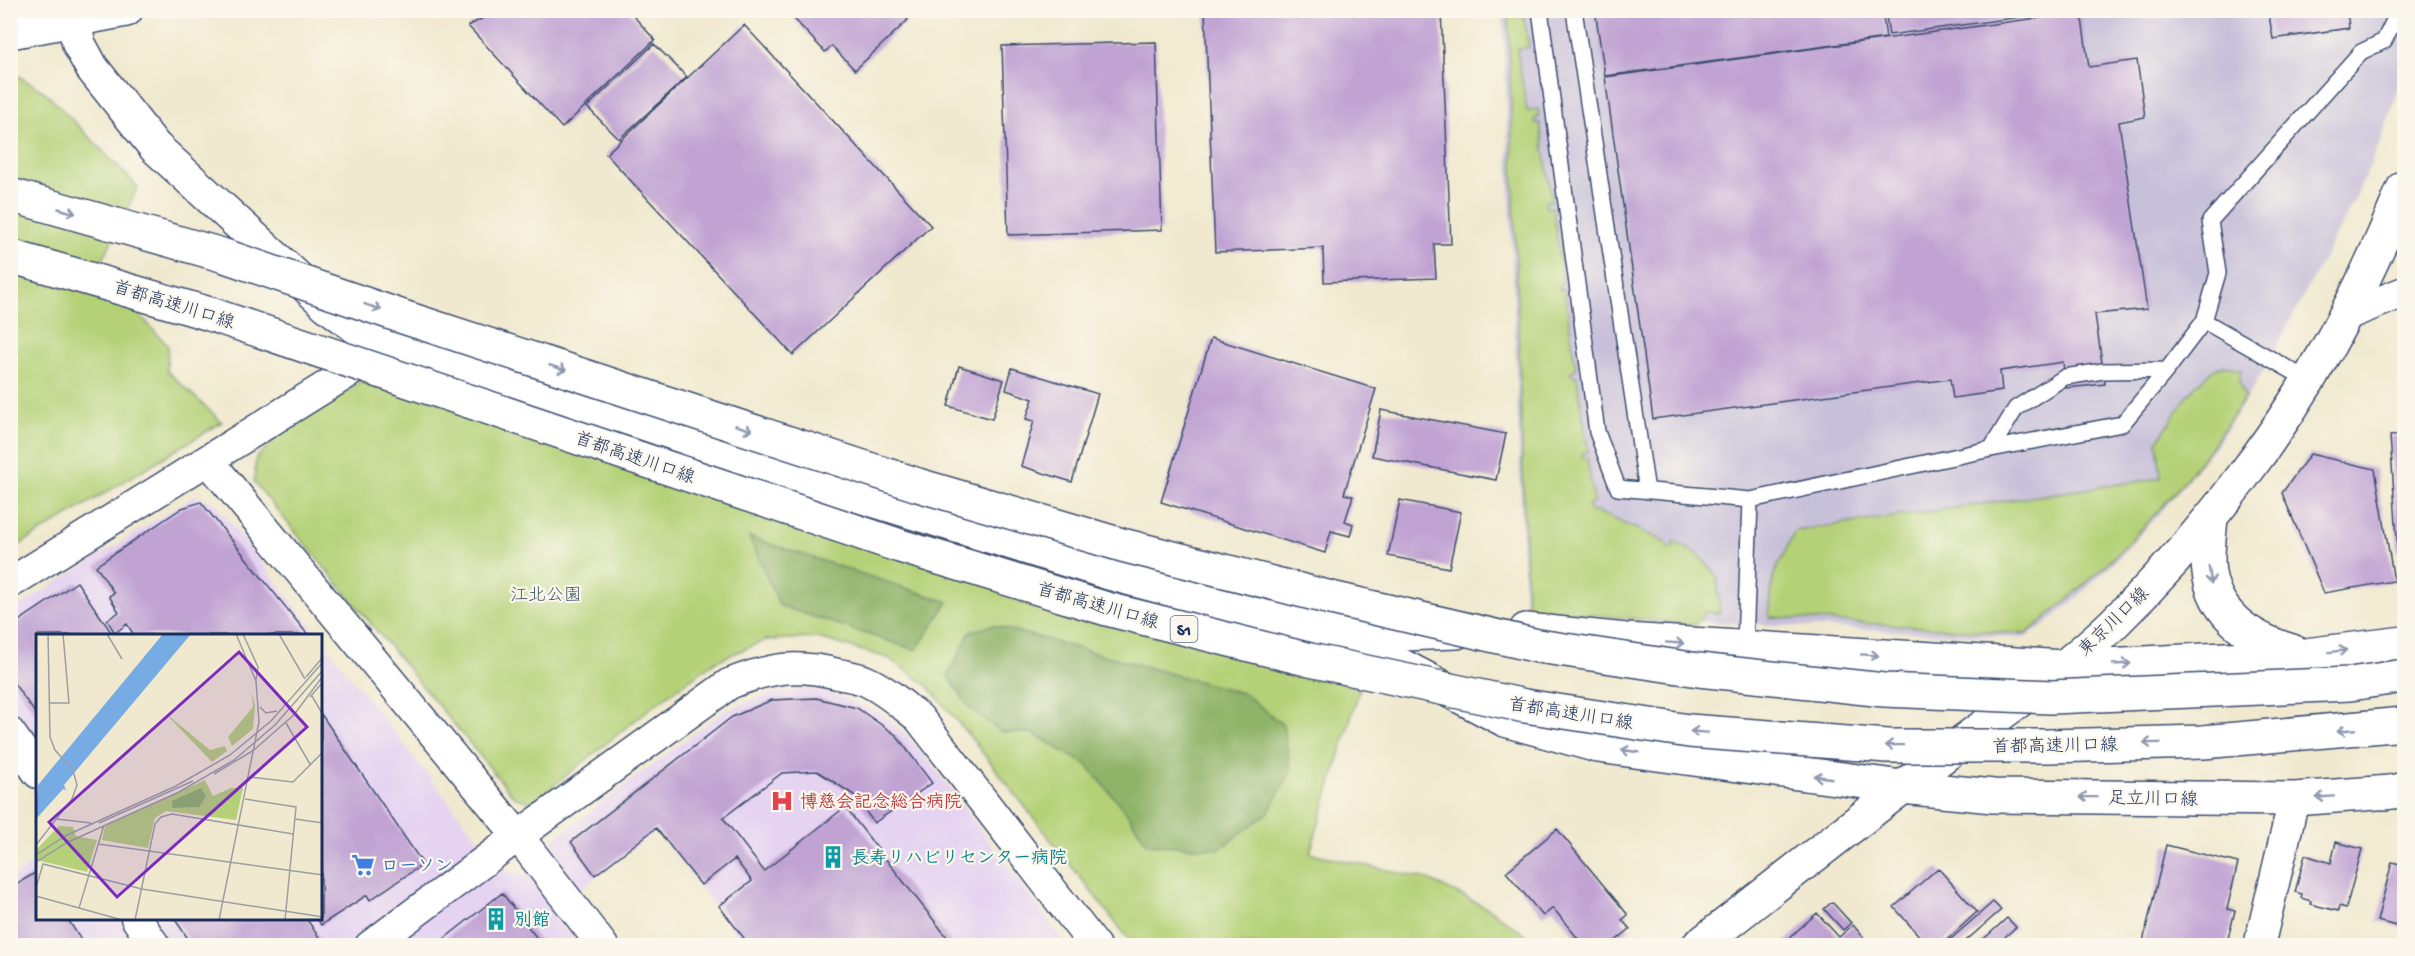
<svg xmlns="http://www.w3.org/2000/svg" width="2415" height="956" font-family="'Gochi Hand','Klee One',sans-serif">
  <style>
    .built { fill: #e5d3f1 }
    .industrial { fill: #c7c0d9 }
    .green { fill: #b4d177; stroke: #68806a; stroke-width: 1.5 }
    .forest { fill: #8fb368; stroke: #557163; stroke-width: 1.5 }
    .building { fill: #c0a3d3 }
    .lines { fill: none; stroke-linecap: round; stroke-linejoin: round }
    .lane-casing { stroke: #3b4b6f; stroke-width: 18 }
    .street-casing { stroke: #3b4b6f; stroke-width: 33 }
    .secondary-casing { stroke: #3b4b6f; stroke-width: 36 }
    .highway-casing { stroke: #3b4b6f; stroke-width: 36 }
    .lane { stroke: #fff; stroke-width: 15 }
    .street { stroke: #fff; stroke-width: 30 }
    .secondary { stroke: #fff; stroke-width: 33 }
    .highway { stroke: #fff; stroke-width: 33 }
    .highway-bridge-casing { stroke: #3b4b6f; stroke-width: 36; stroke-linecap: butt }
    .highway-bridge { stroke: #fff; stroke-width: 33 }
    .oneway { stroke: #8d97ae }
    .labels { text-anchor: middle; stroke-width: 4.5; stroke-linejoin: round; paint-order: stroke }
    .shield { fill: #fbf7ec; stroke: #5e6b89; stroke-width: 1.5 }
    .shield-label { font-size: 16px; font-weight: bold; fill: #1b2f5e }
    .street-label { font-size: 18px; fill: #1b2f5e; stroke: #fbf7ec }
    .park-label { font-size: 18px; fill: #415864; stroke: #fbf7ec }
    .health-label { font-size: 18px; font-weight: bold; fill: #be3a42; stroke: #fbf7ec; text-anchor: start }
    .culture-label { font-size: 18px; font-weight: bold; fill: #0d838f; stroke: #fbf7ec; text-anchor: start }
    .shop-label { font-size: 18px; font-weight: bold; fill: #366cbe; stroke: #fbf7ec; text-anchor: start }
    .inset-road { fill: none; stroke: #9b9fa2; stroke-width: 1.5 }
    .view { fill: #7b2cbf; fill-opacity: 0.15; stroke: #7b2cbf; stroke-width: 3 }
    .inset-edge { fill: none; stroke: #1b2f5e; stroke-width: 3 }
  </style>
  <rect width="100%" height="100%" fill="#fbf7ec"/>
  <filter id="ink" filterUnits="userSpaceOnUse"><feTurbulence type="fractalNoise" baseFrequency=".0167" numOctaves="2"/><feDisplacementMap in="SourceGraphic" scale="12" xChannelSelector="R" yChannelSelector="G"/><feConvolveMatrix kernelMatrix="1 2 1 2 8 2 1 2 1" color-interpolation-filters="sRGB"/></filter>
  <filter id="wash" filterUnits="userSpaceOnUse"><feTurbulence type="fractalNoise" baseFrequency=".008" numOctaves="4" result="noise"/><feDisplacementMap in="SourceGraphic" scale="24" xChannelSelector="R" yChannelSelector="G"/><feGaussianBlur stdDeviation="1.35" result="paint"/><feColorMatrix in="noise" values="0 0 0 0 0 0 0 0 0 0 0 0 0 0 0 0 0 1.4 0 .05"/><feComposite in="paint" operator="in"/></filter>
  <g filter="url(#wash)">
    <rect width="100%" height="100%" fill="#f0e9cf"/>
    <path class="built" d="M194 496 214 502 318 635H38L37 743 11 702V612Z
      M321 639 503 871 526 875 552 855 554 839 724 711 775 692 820 689 881 713 908 737 936 770 1066 945H746L656 831 552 911 581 945 11 946V878L37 861 38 918H321Z"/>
    <path class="industrial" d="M1503 11H2404V72L2381 141 2355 199 2264 370 2221 438 2166 506 2123 553 2075 600 2041 628 2024 638 1525 612Z"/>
    <path class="green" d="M1508 11H1523L1529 47 1517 50 1527 111 1538 109 1539 118H1535V123H1540L1552 201 1545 202 1546 208 1553 207 1563 283 1559 285V290L1564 289 1576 369 1570 372 1572 376H1577L1588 452 1582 453 1583 458H1587L1594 503 1588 506 1591 512 1596 511 1666 542 1668 548 1674 547 1673 541 1698 554 1717 575 1720 613 1705 612 1695 625 1527 608Z
      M10 71 45 92 138 187 98 269 168 346 167 371 222 422 11 550Z
      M2226 365 2241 370 2239 382 2245 397C2187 489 2111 567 2026 634L1769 617 1773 577 1795 531 2161 478 2157 442C2173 419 2198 370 2226 365Z
      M368 377 1360 688 1310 853 1427 879 1489 909 1540 945H1133L976 744 928 686 888 658 818 638 766 640 716 661 653 706 532 803 514 797 254 482 256 458 285 429Z"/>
    <path class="forest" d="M749 537 948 602 916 650 780 606Z
      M993 625 1245 694 1283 725 1291 771 1268 813 1219 849 1147 844 1128 814 1087 765 1032 733 1002 732 971 710 948 676 970 632Z"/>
    <g id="blocks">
      <path class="building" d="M498 10H628L655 40 562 128 468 26Z
        M786 10H899L908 20 855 70 832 46 825 52Z
        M1205 10H1441L1451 244H1434L1436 278 1324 282 1323 248 1215 252Z
        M1595 10H1882L1886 38 1605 76Z
        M1885 10H2058V12L1889 35Z
        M2268 10H2347L2349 28 2273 39Z
        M2081 12 2089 67 2137 60 2145 117 2119 122 2147 309 2095 314 2105 384 2066 388 2063 362 2000 371 2002 391 1953 398 1950 379 1653 419 1605 77Z
        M744 25 931 226 793 355 606 154Z
        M1156 42 1162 230 1008 235 1002 46Z
        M654 44 687 77 619 139 587 107Z
        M1211 338 1376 389 1344 494 1353 496 1345 521 1353 524 1350 536 1331 531 1325 553 1161 502Z
        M959 366 1004 380 992 419 948 406Z
        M1012 368 1098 394 1072 482 1021 466 1034 421 1026 419 1033 399 1006 390Z
        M1381 410 1506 434 1496 480 1372 456Z
        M2404 435V552L2398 553 2390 436Z
        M2310 454 2375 469 2394 581 2324 593 2282 493Z
        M1400 500 1461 512 1449 568 1388 556Z
        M201 502 308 635H134L127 624 115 633 107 620 119 612 109 596 114 593 96 566 182 508Z
        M77 582 113 635H38V717L10 678V627Z
        M816 698 857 708 896 735 932 783 874 823 854 795 817 771 782 773 723 818 764 871 845 807 954 946H750L719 906 752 881 735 859 701 885 656 828 595 875 571 842 732 717 772 700Z
        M321 714 423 864 370 900 367 895 321 925 317 918H321Z
        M1557 829 1628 915 1622 920 1630 929 1609 946H1590L1588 944 1584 946 1553 908 1543 916 1506 872Z
        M2336 842 2362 849 2346 908 2339 906 2338 911 2310 904 2311 901 2301 898 2302 894 2295 892 2305 855 2331 863Z
        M2166 845 2238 863 2227 909 2235 911 2226 946H2142Z
        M2392 862 2404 865V928L2377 921Z
        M1938 868 1977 912 1940 946H1928L1894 907Z
        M38 871V918H67L85 946H10V888Z
        M502 893 543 946H435Z
        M1832 902 1851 923 1843 930 1824 909Z
        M1993 902 2001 910 1960 946H1943Z
        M1817 913 1839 937 1853 925 1871 946H1780Z
        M174 918H306L325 946H193Z
        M2007 918 2016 927 1995 946H1976Z"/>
    </g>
  </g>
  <g filter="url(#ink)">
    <use href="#blocks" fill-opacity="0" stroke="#3b4b6f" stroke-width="1.5"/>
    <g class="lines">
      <g class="lane-casing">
        <path id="lane" d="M1540 10 1597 432 1618 488 1750 500
          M1574 10 1647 491
          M2308 380 2204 321 2218 273 2210 221 2361 52 2384 41 2399 10
          M1991 449 2122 424 2167 370
          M1745 647 1750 500 1991 449 2016 408 2065 377 2103 371 2167 370 2204 321"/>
      </g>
      <g class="street-casing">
        <path id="street" d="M2346 315 2404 292
          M208 460 518 836 603 946
          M10 583 378 354
          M10 733 38 773
          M136 918 155 946
          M370 946 518 836 729 684C769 668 796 663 838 674 847 676 857 677 866 681 886 690 902 705 919 718L1095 946
          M2259 946 2294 799"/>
      </g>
      <g class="secondary-casing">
        <path id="secondary" d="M73 21 79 44 92 68 155 147 327 305 359 329 393 345 637 421 837 489 1109 573 1345 636 1505 720 1598 746 1902 787 1993 796 2294 799 2404 791
          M10 32 126 10
          M2211 517C2210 531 2208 545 2208 559 2208 611 2247 638 2292 651
          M1526 630 1626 640 2064 667 2305 655 2404 643
          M1346 636 1457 632
          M1698 946C1782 881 1865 815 1950 751 2005 710 2063 672 2113 624 2203 537 2290 423 2347 312 2369 271 2387 229 2404 187"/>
      </g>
      <g class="highway-casing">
        <path id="highway" d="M2386 793 2404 789"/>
      </g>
      <use href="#lane" class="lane"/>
      <use href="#street" class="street"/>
      <use href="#secondary" class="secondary"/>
      <use href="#highway" class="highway"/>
      <g class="highway-bridge-casing">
        <path id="highway-bridge" d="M10 195 222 255 403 317 918 485 1122 545 1331 598 1538 646 1699 670 1884 690 2052 697 2350 684 2404 676
          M10 256 210 314 900 546 1107 609 1310 660 1525 706 1689 731 1888 746H2048L2203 742 2404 724"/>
      </g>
      <use href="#highway-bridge" class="highway-bridge"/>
    </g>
    <defs><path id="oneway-shaft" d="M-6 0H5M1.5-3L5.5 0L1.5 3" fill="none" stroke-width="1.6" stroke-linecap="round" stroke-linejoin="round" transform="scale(1.5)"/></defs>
    <g class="oneway">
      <use href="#oneway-shaft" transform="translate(67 211) rotate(16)"/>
      <use href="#oneway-shaft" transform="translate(373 307) rotate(19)"/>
      <use href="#oneway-shaft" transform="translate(558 368) rotate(18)"/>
      <use href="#oneway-shaft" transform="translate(744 428) rotate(18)"/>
      <use href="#oneway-shaft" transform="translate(2210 575) rotate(81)"/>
      <use href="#oneway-shaft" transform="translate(1675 643) rotate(4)"/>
      <use href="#oneway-shaft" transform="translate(2338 651) rotate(-7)"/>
      <use href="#oneway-shaft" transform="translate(1870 655) rotate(4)"/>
      <use href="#oneway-shaft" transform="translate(2122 664) rotate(-3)"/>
      <use href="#oneway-shaft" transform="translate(2346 730) rotate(175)"/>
      <use href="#oneway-shaft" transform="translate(1699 732) rotate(-176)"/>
      <use href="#oneway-shaft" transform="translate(2152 743) rotate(179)"/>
      <use href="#oneway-shaft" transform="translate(1894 745) rotate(-179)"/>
      <use href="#oneway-shaft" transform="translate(1630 751) rotate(-172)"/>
      <use href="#oneway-shaft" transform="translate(1823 777) rotate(-172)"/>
      <use href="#oneway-shaft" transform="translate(2088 797) rotate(-179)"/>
      <use href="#oneway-shaft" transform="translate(2325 797) rotate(176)"/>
    </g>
  </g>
  <defs>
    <g id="hospital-bare" transform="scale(1.8)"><path d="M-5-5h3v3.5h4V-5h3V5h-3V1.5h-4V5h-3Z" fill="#e0444e" stroke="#fbf7ec" stroke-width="2.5" paint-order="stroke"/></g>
    <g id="building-bare" transform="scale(1.8)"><path d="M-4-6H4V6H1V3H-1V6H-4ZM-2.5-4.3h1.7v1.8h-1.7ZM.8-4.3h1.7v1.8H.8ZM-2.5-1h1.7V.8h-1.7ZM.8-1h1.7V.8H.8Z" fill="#0f9aa8" stroke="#fbf7ec" stroke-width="2.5" paint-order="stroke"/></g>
    <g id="supermarket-bare" transform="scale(1.8)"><path d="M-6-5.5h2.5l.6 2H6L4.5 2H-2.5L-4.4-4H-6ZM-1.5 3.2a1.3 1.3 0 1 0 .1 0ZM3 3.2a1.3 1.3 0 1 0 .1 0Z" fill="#3f7fe0" stroke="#fbf7ec" stroke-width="2.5" paint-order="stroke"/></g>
  </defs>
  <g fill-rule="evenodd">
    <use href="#hospital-bare" x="782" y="801"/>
    <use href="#building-bare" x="833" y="857"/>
    <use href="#supermarket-bare" x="363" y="865"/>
    <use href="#building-bare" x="496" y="919"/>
  </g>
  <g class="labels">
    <rect class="shield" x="1170.5" y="616" width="27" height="26" rx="4.5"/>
    <g class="shield-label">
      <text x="1184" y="635">S1</text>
    </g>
    <g class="street-label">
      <text transform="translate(174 304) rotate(17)" y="6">首都高速川口線</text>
      <text transform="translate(635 457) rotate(19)" y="6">首都高速川口線</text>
      <text transform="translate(1098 605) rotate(16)" y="6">首都高速川口線</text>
      <text transform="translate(2113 621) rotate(-44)" y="6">東京川口線</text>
      <text transform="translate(1571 713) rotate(9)" y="6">首都高速川口線</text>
      <text transform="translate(2055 745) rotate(-1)" y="6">首都高速川口線</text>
      <text transform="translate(2153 798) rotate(1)" y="6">足立川口線</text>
    </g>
    <g class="park-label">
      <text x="546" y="600">江北公園</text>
    </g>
    <g class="health-label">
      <text x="800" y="807">博慈会記念総合病院</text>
    </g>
    <g class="culture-label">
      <text x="851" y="863">長寿リハビリセンター病院</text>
      <text x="514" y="925">別館</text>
    </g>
    <g class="shop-label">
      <text x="381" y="871">ローソン</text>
    </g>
  </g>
  <g transform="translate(36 634)">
    <rect width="286" height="286" fill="#f0e9cf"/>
    <path d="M216 59 219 71 217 95 196 112 192 103 217 73ZM129 79 174 116 189 112 191 117 176 128ZM169 146 177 162 195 154H207L200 186 130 177 119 184 112 214 66 206 69 192ZM23 192 37 193 40 202 61 206 51 238 0 226V216Z" fill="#b4d177"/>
    <path d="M165 154 170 162 163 173 136 174V167Z" fill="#8fb368"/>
    <path d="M127 0H155L28 151 30 156 27 155 0 185 2 151Z" fill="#76abe4"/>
    <path class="inset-road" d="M71 0 86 25M207 0 222 33 220 46M243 0 269 45M270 43 287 23M276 62 287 81M274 63 287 48M14 69H33L27 0M224 73 230 79 241 77M257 82 287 42M250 89 274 130M218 116 260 79M178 140 218 116M214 143 257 148 287 118M209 165 260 173 249 286M21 185 55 189M259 185 287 189M63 189 157 147M62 210 287 241M0 211 36 165 41 151 37 136 19 116 14 103 12 0M0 221 29 202 140 152 194 121 235 87 287 28M0 228 30 209 143 158 198 126 239 91 287 36M0 254 7 230 106 255 287 283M0 262 86 286M43 274 68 191M99 286 119 190 125 183 136 180 257 200M183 286 223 88 220 47 200 0"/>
    <path class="view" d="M203 18 271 93 81 263 13 188Z"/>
    <rect width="286" height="286" class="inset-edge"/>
  </g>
  <rect width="2415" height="956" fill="none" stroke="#fbf7ec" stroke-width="36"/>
</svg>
